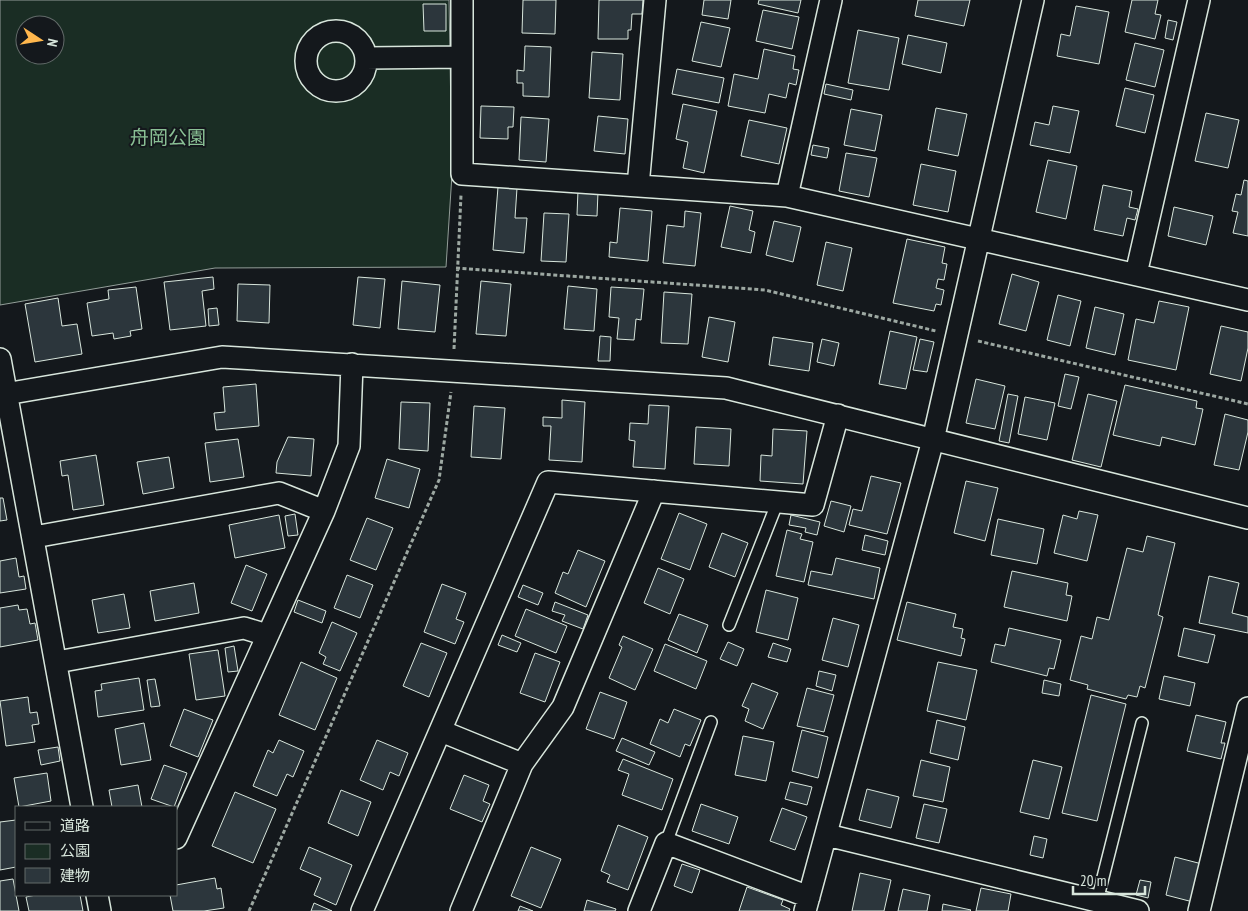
<svg xmlns="http://www.w3.org/2000/svg" width="1248" height="911" font-family="'PT Sans Narrow','Noto Sans JP',sans-serif">
  <style>
    .green { fill: #1a2d24; stroke: #939e99; fill-rule: evenodd }
    .building { fill: #2c363c; stroke: #d8e6dc }
    .lines { fill: none; stroke-linecap: round; stroke-linejoin: round }
    .lane-casing { stroke: #d8e6dc; stroke-width: 14 }
    .street-casing { stroke: #d8e6dc; stroke-width: 24 }
    .path { stroke: #9da8a2; stroke-width: 3; stroke-dasharray: 4 2.5; stroke-linecap: butt }
    .lane { stroke: #14181c; stroke-width: 11 }
    .street { stroke: #14181c; stroke-width: 21 }
    .labels { text-anchor: middle; stroke-width: 4; stroke-linejoin: round; paint-order: stroke }
    .park-label { font-size: 19px; fill: #8ac095; stroke: #14181c }
  </style>
  <rect width="100%" height="100%" fill="#14181c"/>
  <path class="green" d="M0 0H449L452 174 446 267 215 268 0 305ZM25 25H55V55H25Z"/>
  <path class="building" d="M523 0H556L555 34 522 33Z
    M599 0H643L642 14H632L631 30H628V39H598Z
    M704 0H731L728 19 702 15Z
    M759 0H801L798 13 758 4Z
    M918 0H970L964 26 915 16Z
    M1132 0H1158L1155 14 1161 15 1155 39 1125 32Z
    M423 4H446V31H424Z
    M1076 6 1109 12 1099 64 1057 56 1061 34 1070 36Z
    M763 10 799 17 792 49 756 41Z
    M1168 20 1177 22 1173 40 1165 38Z
    M701 22 730 28 721 67 692 61Z
    M858 30 899 38 889 90 848 83Z
    M908 35 947 43 941 73 902 64Z
    M1135 43 1164 50 1155 87 1126 80Z
    M525 46 551 47 549 97 523 96V83H517V70L524 71Z
    M764 49 795 56 793 69 799 70 796 85 789 83 786 98 769 94 765 113 728 106 734 74 758 79Z
    M592 52 623 54 620 100 589 98Z
    M677 69 724 78 719 103 672 94Z
    M826 84 853 90 851 100 824 94Z
    M1125 88 1154 95 1145 133 1116 126Z
    M683 104 717 111 704 173 683 168 688 142 676 139Z
    M481 106 514 107 513 127H508V139L480 138Z
    M1053 106 1079 111 1070 153 1030 145 1035 122 1049 125Z
    M936 108 967 114 958 156 928 150Z
    M851 109 882 115 875 151 844 145Z
    M1206 113 1239 120 1228 168 1195 161Z
    M598 116 628 119 625 154 594 151Z
    M521 117 549 119 546 162 519 160Z
    M749 120 787 128 779 164 741 156Z
    M813 145 829 148 827 158 811 155Z
    M846 153 877 158 869 197 839 191Z
    M1048 160 1077 166 1066 219 1036 212Z
    M921 164 956 171 948 212 913 205Z
    M1244 180 1248 181V236L1233 233 1238 212 1232 211 1236 194 1241 195Z
    M1103 185 1132 191 1129 207 1138 209 1135 220 1127 218 1123 236 1094 230Z
    M498 187 517 188 515 218H527L524 253 493 250Z
    M578 190 598 192 597 216 577 215Z
    M730 206 753 211 749 230 755 232 751 253 721 247Z
    M1174 207 1213 216 1206 245 1168 236Z
    M620 208 652 211 648 261 609 257 610 242 617 243Z
    M685 211 701 213 695 266 663 263 667 225 684 227Z
    M544 213 569 214 566 262 541 261Z
    M774 221 801 227 793 262 766 255Z
    M907 239 945 247 942 263 947 264 944 280 938 279 936 288 944 290 941 305 936 304 934 311 893 303Z
    M826 242 852 248 843 291 817 285Z
    M1012 274 1039 282 1026 331 999 324Z
    M213 277 214 289 202 291 206 326 170 330 164 282Z
    M358 277 385 279 380 328 353 325Z
    M402 281 440 285 435 332 398 329Z
    M481 281 511 284 506 336 476 334Z
    M238 284 270 285 269 323 237 321Z
    M568 286 597 289 594 331 564 329Z
    M136 287 142 329 130 331 131 336 114 339 113 333 92 336 87 303 109 299 108 290Z
    M611 287 644 289 641 320 636 319 634 340 617 339 619 318 609 317Z
    M664 292 692 294 688 344 661 343Z
    M1058 295 1081 301 1070 346 1047 340Z
    M58 298 62 326 77 324 82 354 35 362 25 304Z
    M1159 301 1189 307 1176 370 1128 360 1136 319 1154 323Z
    M1095 307 1124 314 1115 355 1086 348Z
    M217 308 219 325 209 326 208 309Z
    M709 317 735 322 728 362 702 357Z
    M1221 326 1248 332V348L1241 381 1210 374Z
    M890 331 917 337 906 389 879 384Z
    M600 336 611 337 610 361H598Z
    M773 337 813 343 809 371 769 365Z
    M822 339 839 343 834 366 817 362Z
    M920 339 934 342 927 372 913 370Z
    M1065 374 1079 377 1071 409 1058 406Z
    M976 379 1005 386 995 429 966 423Z
    M256 384 259 426 216 430 214 413 225 412 223 387Z
    M1125 385 1197 401 1196 408 1203 409 1195 445 1162 437 1160 446 1113 435Z
    M1008 394 1018 396 1009 443 999 441Z
    M1088 394 1117 401 1101 467 1072 460Z
    M1025 397 1055 403 1047 440 1018 434Z
    M562 400 585 402 582 462 549 460 551 426H543V417L562 418Z
    M401 402 430 403 428 451 399 449Z
    M649 405 669 406 665 469 633 467 635 441 629 440 630 423 648 424Z
    M474 406 505 408 501 459 471 457Z
    M1225 414 1248 420V432L1239 470 1214 465Z
    M696 427 731 429 729 466 694 464Z
    M773 429 807 431 803 484 760 481 761 455 772 456Z
    M288 437 314 439 311 476 276 473 277 462Z
    M238 439 244 477 210 482 205 443Z
    M96 455 104 505 73 510 68 475 62 476 60 461Z
    M169 457 174 488 143 494 137 462Z
    M387 459 420 469 409 508 375 498Z
    M871 476 901 483 887 534 849 525 853 509 862 511Z
    M966 481 998 488 985 541 954 533Z
    M0 498H3L7 520 0 521Z
    M831 501 851 506 844 532 824 526Z
    M1079 511 1098 515 1087 561 1054 553 1063 515 1077 519Z
    M679 513 707 524 690 570 661 559Z
    M295 514 298 535 288 536 285 516Z
    M279 515 285 548 235 558 229 525Z
    M791 515 820 522 817 535 805 532 806 528 789 525Z
    M367 518 393 528 376 570 350 560Z
    M998 519 1044 529 1037 564 991 555Z
    M787 530 802 534 800 539 813 542 804 582 776 576Z
    M722 533 748 543 735 577 709 567Z
    M865 535 888 541 885 555 862 550Z
    M1147 536 1175 543 1158 615 1163 617 1145 688 1140 686 1137 697 1128 695 1126 699 1087 689 1088 685 1070 680 1081 636 1092 639 1097 617 1109 620 1127 548 1143 552Z
    M578 550 605 561 586 607 555 593 563 572 568 574Z
    M16 558 19 577 24 576 26 589 0 593V561Z
    M836 558 880 568 874 599 808 585 811 571 832 575Z
    M246 565 267 574 252 611 231 603Z
    M658 568 684 579 670 614 644 603Z
    M1012 571 1068 583 1066 595 1072 596 1067 621 1004 607Z
    M347 575 373 585 360 618 334 608Z
    M1209 576 1239 583 1232 613 1248 617V633L1199 623Z
    M194 583 199 613 155 621 150 591Z
    M442 584 466 593 456 619 464 622 455 644 424 632Z
    M523 585 543 593 538 605 518 597Z
    M766 590 798 598 788 640 756 632Z
    M124 594 130 628 98 633 92 600Z
    M298 600 326 611 322 623 294 612Z
    M555 602 588 615 583 629 562 621 565 615 552 611Z
    M907 602 956 614 953 627 963 629 961 638 965 639 961 656 897 640Z
    M18 605 19 610 27 609 30 624 35 623 38 640 0 647V608Z
    M526 609 567 626 556 653 515 636Z
    M679 614 708 625 697 653 668 640Z
    M833 618 859 625 848 667 822 660Z
    M332 622 357 633 340 671 323 664 326 657 319 653Z
    M1009 628 1061 640 1054 669 1049 668 1047 676 991 662 995 644 1005 646Z
    M1184 628 1215 635 1208 663 1178 656Z
    M502 635 521 643 517 652 498 645Z
    M623 636 653 649 635 690 609 678 622 647 619 645Z
    M728 642 744 649 737 666 720 659Z
    M421 643 447 653 429 697 403 686Z
    M773 643 791 649 787 662 768 657Z
    M665 644 707 661 696 689 654 671Z
    M234 646 238 671 228 672 225 648Z
    M218 650 225 696 196 700 189 654Z
    M535 653 560 662 545 702 520 693Z
    M301 662 337 678 315 730 279 715Z
    M938 662 977 670 966 720 927 711Z
    M819 671 836 675 832 691 816 686Z
    M1164 676 1195 683 1190 706 1159 699Z
    M139 678 144 710 98 717 95 691 102 690 101 684Z
    M155 679 160 706 151 707 147 680Z
    M1044 680 1061 684 1059 696 1042 693Z
    M752 683 778 693 763 729 745 721 749 709 742 706Z
    M807 688 834 695 824 732 797 726Z
    M600 692 627 702 614 739 586 729Z
    M1091 695 1126 704 1097 821 1062 813Z
    M28 697 30 713 37 712 39 724 32 725 35 742 6 746 0 701Z
    M184 709 213 720 198 757 170 746Z
    M674 709 701 720 690 746 685 744 680 757 650 744 660 719 668 723Z
    M1196 715 1226 722 1221 743H1225L1221 759 1187 751Z
    M937 720 965 727 958 760 930 753Z
    M144 723 151 760 121 765 115 729Z
    M802 730 828 737 818 778 792 771Z
    M743 736 774 742 766 781 735 775Z
    M622 738 655 752 649 765 616 751Z
    M279 740 304 751 293 777 287 774 277 796 253 786 268 750 273 753Z
    M377 740 408 753 399 776 390 772 383 790 360 780Z
    M58 747 60 761 41 765 38 750Z
    M623 759 673 779 662 810 622 795 629 774 618 770Z
    M921 760 950 767 943 802 913 796Z
    M1033 760 1062 767 1049 819 1020 812Z
    M164 765 187 773 174 807 151 799Z
    M47 773 51 801 19 807 14 778Z
    M464 775 489 785 483 801 490 804 482 822 450 809Z
    M790 782 812 787 807 805 785 799Z
    M138 785 142 807H112L109 790Z
    M867 789 899 797 891 828 859 820Z
    M341 790 371 802 358 836 328 823Z
    M235 792 276 809 253 863 212 846Z
    M701 804 738 817 729 844 692 831Z
    M924 804 947 809 939 843 916 838Z
    M782 808 807 817 795 850 770 841Z
    M16 820V867L0 870V822Z
    M618 825 648 837 628 890 607 882 610 875 601 871Z
    M1034 836 1047 839 1043 858 1030 855Z
    M309 847 352 865 336 905 314 895 321 878 300 869Z
    M531 847 561 859 541 908 511 896Z
    M1175 857 1202 864 1193 902 1166 895Z
    M682 864 700 870 692 893 674 886Z
    M860 873 891 880 884 911H852Z
    M215 878 217 889 221 888 224 908 204 911H173L170 895H176V885Z
    M13 879 19 911H0V881Z
    M1140 880 1151 882 1148 898 1136 895Z
    M747 887 783 900 781 905 790 909 789 911H739Z
    M981 888 1011 894 1008 911H976Z
    M903 889 930 895 927 911H898Z
    M36 895H80L83 911H29L26 897Z
    M587 900 616 909 615 911H584Z
    M314 903 332 911H311Z
    M943 904 971 910 970 911H942Z
    M520 906 533 911H518Z"/>
  <g class="lines">
    <g class="lane-casing">
      <path id="lane" d="M729 625 778 501
        M666 843 711 722
        M1097 901 1142 723"/>
    </g>
    <g class="street-casing">
      <path id="street" d="M462 0V174L787 196 1248 300
        M306 61a30 30 0 1 1 60 0a30 30 0 1 1-60 0Z
        M366 58 462 57
        M638 186 655 0
        M787 196 831 0
        M1136 274 1199 0
        M0 359 82 807
        M0 395 222 357 726 388 1248 518
        M34 537 279 493 324 511
        M57 662 244 628 267 635
        M441 731 522 764
        M827 835 1138 911
        M176 838 324 511 349 446 352 364
        M97 895 100 911
        M362 911 548 482 813 505 838 415
        M461 911 522 764 563 707 654 491
        M639 911 666 843 809 897
        M805 911 933 440 1033 0
        M1199 911 1248 708"/>
    </g>
    <path class="path" d="M456 268 765 290 936 331
      M978 341 1248 404
      M454 349 461 195
      M249 911 439 480 451 392"/>
    <use href="#lane" class="lane"/>
    <use href="#street" class="street"/>
  </g>
  <g class="labels">
    <g class="park-label">
      <text x="168" y="144">舟岡公園</text>
    </g>
  </g>
  <rect x="15" y="806" width="162" height="90" fill="#14181c" stroke="#626a69"/>
  <rect x="25" y="822" width="25" height="8" fill="#14181c" stroke="#626a69"/>
  <text x="60" y="831" font-size="15" fill="#d8e6dc">道路</text>
  <rect x="25" y="844" width="25" height="15" fill="#1a2d24" stroke="#626a69"/>
  <text x="60" y="856" font-size="15" fill="#d8e6dc">公園</text>
  <rect x="25" y="868" width="25" height="15" fill="#2c363c" stroke="#626a69"/>
  <text x="60" y="881" font-size="15" fill="#d8e6dc">建物</text>
  <g transform="translate(40 40) rotate(102)"><circle r="24" fill="#14181c" stroke="#626a69"/>
  <path d="M0-4L9 19L0 12L-9 19Z" fill="#ffb74d"/>
  <text y="-8" font-size="14" font-weight="bold" text-anchor="middle" fill="#d8e6dc">N</text>
  </g>
  <path d="M1073 886v8h72v-8" fill="none" stroke="#d8e6dc" stroke-width="2.5"/>
  <text x="1080" y="886" font-size="15" fill="#d8e6dc" stroke="#14181c" stroke-width="4" paint-order="stroke">20 m</text>
</svg>
